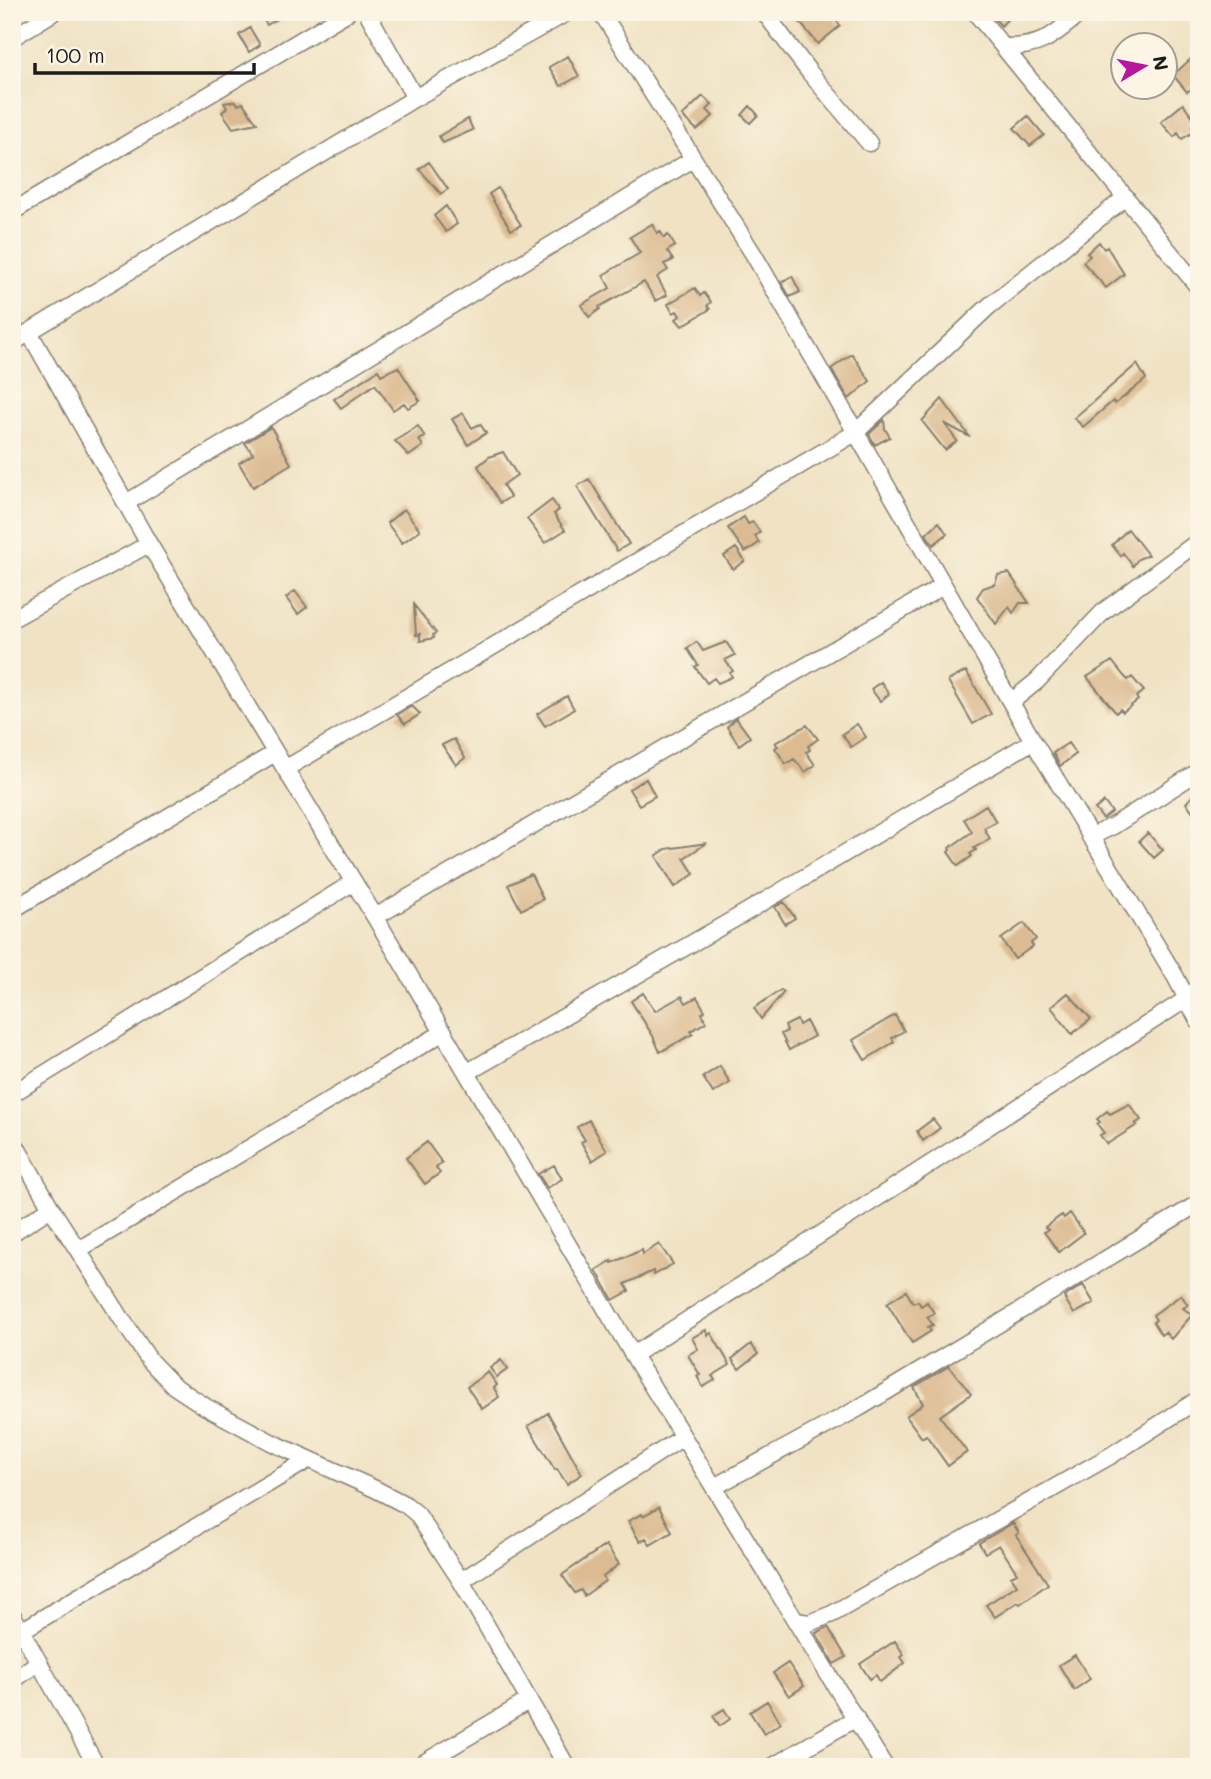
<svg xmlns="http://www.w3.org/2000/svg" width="1211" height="1779" font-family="Mali,sans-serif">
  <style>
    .building { fill: #dcbb92 }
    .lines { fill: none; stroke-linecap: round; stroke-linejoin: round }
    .minor-casing { stroke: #867f70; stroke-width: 19 }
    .minor { stroke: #fff; stroke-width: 16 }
  </style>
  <rect width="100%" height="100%" fill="#fcf5e5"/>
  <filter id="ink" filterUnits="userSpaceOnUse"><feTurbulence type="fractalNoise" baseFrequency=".0143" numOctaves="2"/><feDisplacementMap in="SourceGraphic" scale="14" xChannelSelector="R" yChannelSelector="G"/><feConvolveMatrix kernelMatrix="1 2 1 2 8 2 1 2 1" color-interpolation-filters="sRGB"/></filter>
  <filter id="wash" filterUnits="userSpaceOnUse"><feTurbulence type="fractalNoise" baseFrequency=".00686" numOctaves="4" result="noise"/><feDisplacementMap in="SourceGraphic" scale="28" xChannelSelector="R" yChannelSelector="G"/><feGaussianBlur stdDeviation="1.57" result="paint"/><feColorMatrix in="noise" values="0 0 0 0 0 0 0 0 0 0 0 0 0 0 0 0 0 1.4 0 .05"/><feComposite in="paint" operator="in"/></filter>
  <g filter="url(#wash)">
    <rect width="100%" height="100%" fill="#f0e2c3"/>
    <g id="blocks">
      <path class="building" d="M259 12H290L267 25Z
        M791 12H830L840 26 818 44Z
        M989 12H1014L1001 26Z
        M250 28 260 45 249 52 239 35Z
        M568 56 579 76 561 86 549 67Z
        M1192 58 1199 67V83L1187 92 1173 75Z
        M703 96 712 105 707 110 713 116 697 130 682 116Z
        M236 101 238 105 243 103 257 123 233 128 222 112 227 108 224 103Z
        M1183 104 1198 123 1192 127 1195 131 1182 139 1178 133 1174 137 1161 122Z
        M750 106 758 115 750 123 742 115Z
        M1028 116 1044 135 1030 146 1014 128Z
        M468 119 473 130 443 143 439 136Z
        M429 162 448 189 441 194 419 169Z
        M498 188 521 225 511 230 489 194Z
        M446 206 457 224 446 232 434 216Z
        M652 224 657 233 660 231 664 238 668 235 675 246 667 251 673 260 664 264 668 270 657 277 667 295 656 301 644 282 599 307 600 309 589 317 581 305 610 288 603 275 640 253 630 237Z
        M1099 242 1104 249 1107 247 1124 274 1106 288 1083 262 1090 256 1087 253Z
        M792 276 800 292 790 297 781 282Z
        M695 288 700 296 704 293 711 302 707 306 710 309 682 326 676 319 680 316 677 311 673 313 668 304Z
        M852 354 870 381 849 399 831 369Z
        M1137 364 1146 379 1115 404 1113 401 1083 427 1074 418Z
        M398 367 420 401 408 408 404 403 393 410 375 384 341 408 334 399 378 370 381 375Z
        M942 399 970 437 944 423 957 441 945 450 922 421Z
        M463 413 472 428 480 424 486 433 468 445 452 419Z
        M884 420 885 429 890 437 875 445 869 434Z
        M418 426 425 437 419 440 423 446 409 456 395 441Z
        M271 427 291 464 253 487 239 463 253 454 245 443Z
        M503 452 517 475 503 485 510 497 500 503 478 466 489 457Z
        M589 479 629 544 617 551 577 486Z
        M552 500 559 510 554 514 565 530 545 543 527 519Z
        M404 509 420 530 402 543 387 523Z
        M744 517 748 524 753 522 760 532 755 536 759 543 745 552 728 528Z
        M939 522 947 534 933 545 926 534Z
        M1128 529 1148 555 1138 559 1133 566 1123 553 1121 556 1112 545Z
        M736 548 745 561 733 569 724 556Z
        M1009 573 1029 603H1020L1013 613 1009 607 996 624 977 597 983 588 995 584 998 575Z
        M295 591 307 607 298 614 286 598Z
        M414 605 436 633 433 635 434 638 420 641V634L416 635Z
        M697 642 703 651 726 642 735 655 725 660 733 671 730 673 732 677 718 683 714 678 707 683 695 667 698 665 687 648Z
        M1112 661 1124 676 1128 680 1132 677 1144 691 1136 697 1138 700 1123 712 1120 709 1116 713 1087 677Z
        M966 671 991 714 973 724 948 681Z
        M881 682 889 694 880 701 871 689Z
        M567 696 574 709 545 726 537 714Z
        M412 706 420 714 405 724 397 715Z
        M736 718 750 737 739 745 727 727Z
        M857 724 866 737 851 747 842 734Z
        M807 725 818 739 808 746 810 750 806 752 815 765 805 772 794 759 786 764 775 748 778 746 775 743Z
        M454 739 465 758 456 765 442 745Z
        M1068 743 1076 754 1060 766 1053 753Z
        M646 779 655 796 639 805 629 789Z
        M1199 789V819L1186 803Z
        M1104 802 1112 812 1103 819 1095 809Z
        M986 805 996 822 984 828 990 839 974 848 976 850 970 854 972 856 958 866 948 852 950 850 949 848 972 832 964 819Z
        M1148 833 1163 850 1154 858 1139 841Z
        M707 843 684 858 694 874 675 887 656 856 666 849Z
        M531 874 543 899 521 910 508 885Z
        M784 902 795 918 785 924 775 907Z
        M1024 923 1036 939 1031 943 1033 946 1015 959 1001 939Z
        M781 990 784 992 761 1019 754 1008Z
        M643 993 655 1011 682 996 686 1003 697 997 705 1011 702 1013 706 1022 691 1031 693 1034 660 1052 653 1036 631 1001Z
        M1068 993 1091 1019 1072 1034 1051 1007Z
        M895 1015 904 1031 892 1038 894 1042 865 1060 853 1040Z
        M797 1020 799 1025 806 1021 814 1036 789 1050 781 1034 787 1031 785 1026Z
        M720 1066 730 1083 713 1093 703 1077Z
        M1129 1104 1141 1120 1135 1124 1137 1125 1107 1144 1100 1135 1104 1133 1097 1124 1100 1122 1097 1119 1107 1111 1110 1114Z
        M933 1119 940 1128 923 1141 917 1131Z
        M589 1120 607 1151 592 1161 581 1142 585 1140 577 1127Z
        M427 1142 442 1163 436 1168 440 1173 425 1184 406 1158Z
        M554 1165 562 1179 547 1188 538 1174Z
        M1070 1213 1084 1233 1059 1252 1044 1232 1048 1230 1045 1227 1062 1215 1064 1218Z
        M659 1244 673 1264 654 1275 653 1271 625 1284 629 1291 613 1300 596 1270 611 1261 612 1263 642 1250 643 1254Z
        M1083 1285 1094 1303 1074 1314 1064 1297Z
        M906 1291 913 1303 918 1301 921 1306 927 1302 934 1313 927 1317 933 1325 928 1327 931 1331 912 1343 887 1303Z
        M1181 1295 1188 1305 1183 1308 1192 1315 1171 1339 1165 1332 1161 1335 1153 1322 1156 1320 1153 1315Z
        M706 1330 708 1335 711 1333 730 1365 712 1376 715 1380 703 1387 697 1376 700 1375 688 1355 698 1349 692 1338Z
        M751 1344 758 1354 739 1369 732 1359Z
        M501 1360 508 1369 497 1377 490 1368Z
        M949 1366 971 1394 940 1416 967 1452 948 1466 926 1435 922 1438 906 1416 923 1404 914 1387Z
        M488 1372 497 1385 494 1388 499 1397 482 1409 467 1387Z
        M548 1413 582 1474 567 1484 557 1469 555 1470 528 1426Z
        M659 1507 672 1532 650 1545 646 1538 640 1542 628 1521 642 1514 643 1516Z
        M1013 1523 1019 1533 1016 1535 1048 1584 1020 1604 1018 1602 995 1617 986 1605 1017 1585 1011 1576 1017 1573 999 1545 985 1553 979 1543Z
        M606 1545 619 1564 603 1577 605 1581 584 1596 581 1590 575 1593 562 1575Z
        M828 1627 846 1657 834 1664 816 1633Z
        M895 1641 904 1655 901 1657 905 1663 880 1682 876 1675 870 1679 860 1664Z
        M1075 1655 1090 1679 1074 1690 1059 1665Z
        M788 1663 804 1686 789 1696 773 1673Z
        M767 1701 781 1723 764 1734 750 1712Z
        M724 1709 730 1719 720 1726 713 1716Z"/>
    </g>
  </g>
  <g filter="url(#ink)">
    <use href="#blocks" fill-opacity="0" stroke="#867f70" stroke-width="2"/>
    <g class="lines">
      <g class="minor-casing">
        <path id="minor" d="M367 12 415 98
          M601 12 754 255 1033 741 1175 976 1199 1022
          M764 12 810 73 869 143
          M975 12 1199 288
          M12 38 54 12
          M1004 47C1043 48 1053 35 1082 12
          M12 212 348 12
          M29 332 149 544 375 917 633 1355 885 1767
          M12 344 29 332 415 98 568 12
          M126 503 693 159
          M12 619 149 544
          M1011 702 1037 681 1104 611 1199 541
          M285 769 855 433 988 307 1126 197
          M1090 837 1113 826 1199 771
          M12 910 275 753
          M375 917 943 586
          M468 1072 743 914 1033 741
          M12 1094 354 882
          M12 1139 51 1208 125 1324 150 1361 174 1386 206 1407 271 1442 375 1489 406 1505 417 1514 461 1581 567 1767
          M12 1233 51 1208
          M78 1250 444 1032
          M633 1355 1199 991
          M714 1487 859 1408 1199 1203
          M461 1581 683 1437
          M12 1614 97 1767
          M796 1621 809 1623 832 1614 1110 1456 1199 1399
          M21 1631 308 1460
          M12 1681 39 1662
          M417 1767 528 1701
          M772 1767 856 1718"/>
      </g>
      <use href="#minor" class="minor"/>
    </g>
  </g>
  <rect width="1211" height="1779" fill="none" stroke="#fcf5e5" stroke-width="42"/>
  <g transform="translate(1144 66) rotate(80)"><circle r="33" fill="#fcf5e5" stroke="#a29e95" stroke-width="2"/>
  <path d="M0-5L12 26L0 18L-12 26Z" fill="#b5179e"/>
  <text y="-10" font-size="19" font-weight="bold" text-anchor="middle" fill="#1c1c1c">N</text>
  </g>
  <path d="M35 63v10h219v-10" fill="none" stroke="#1c1c1c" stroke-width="3.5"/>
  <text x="46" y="63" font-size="21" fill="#1c1c1c" stroke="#fcf5e5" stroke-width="5" paint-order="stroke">100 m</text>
</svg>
